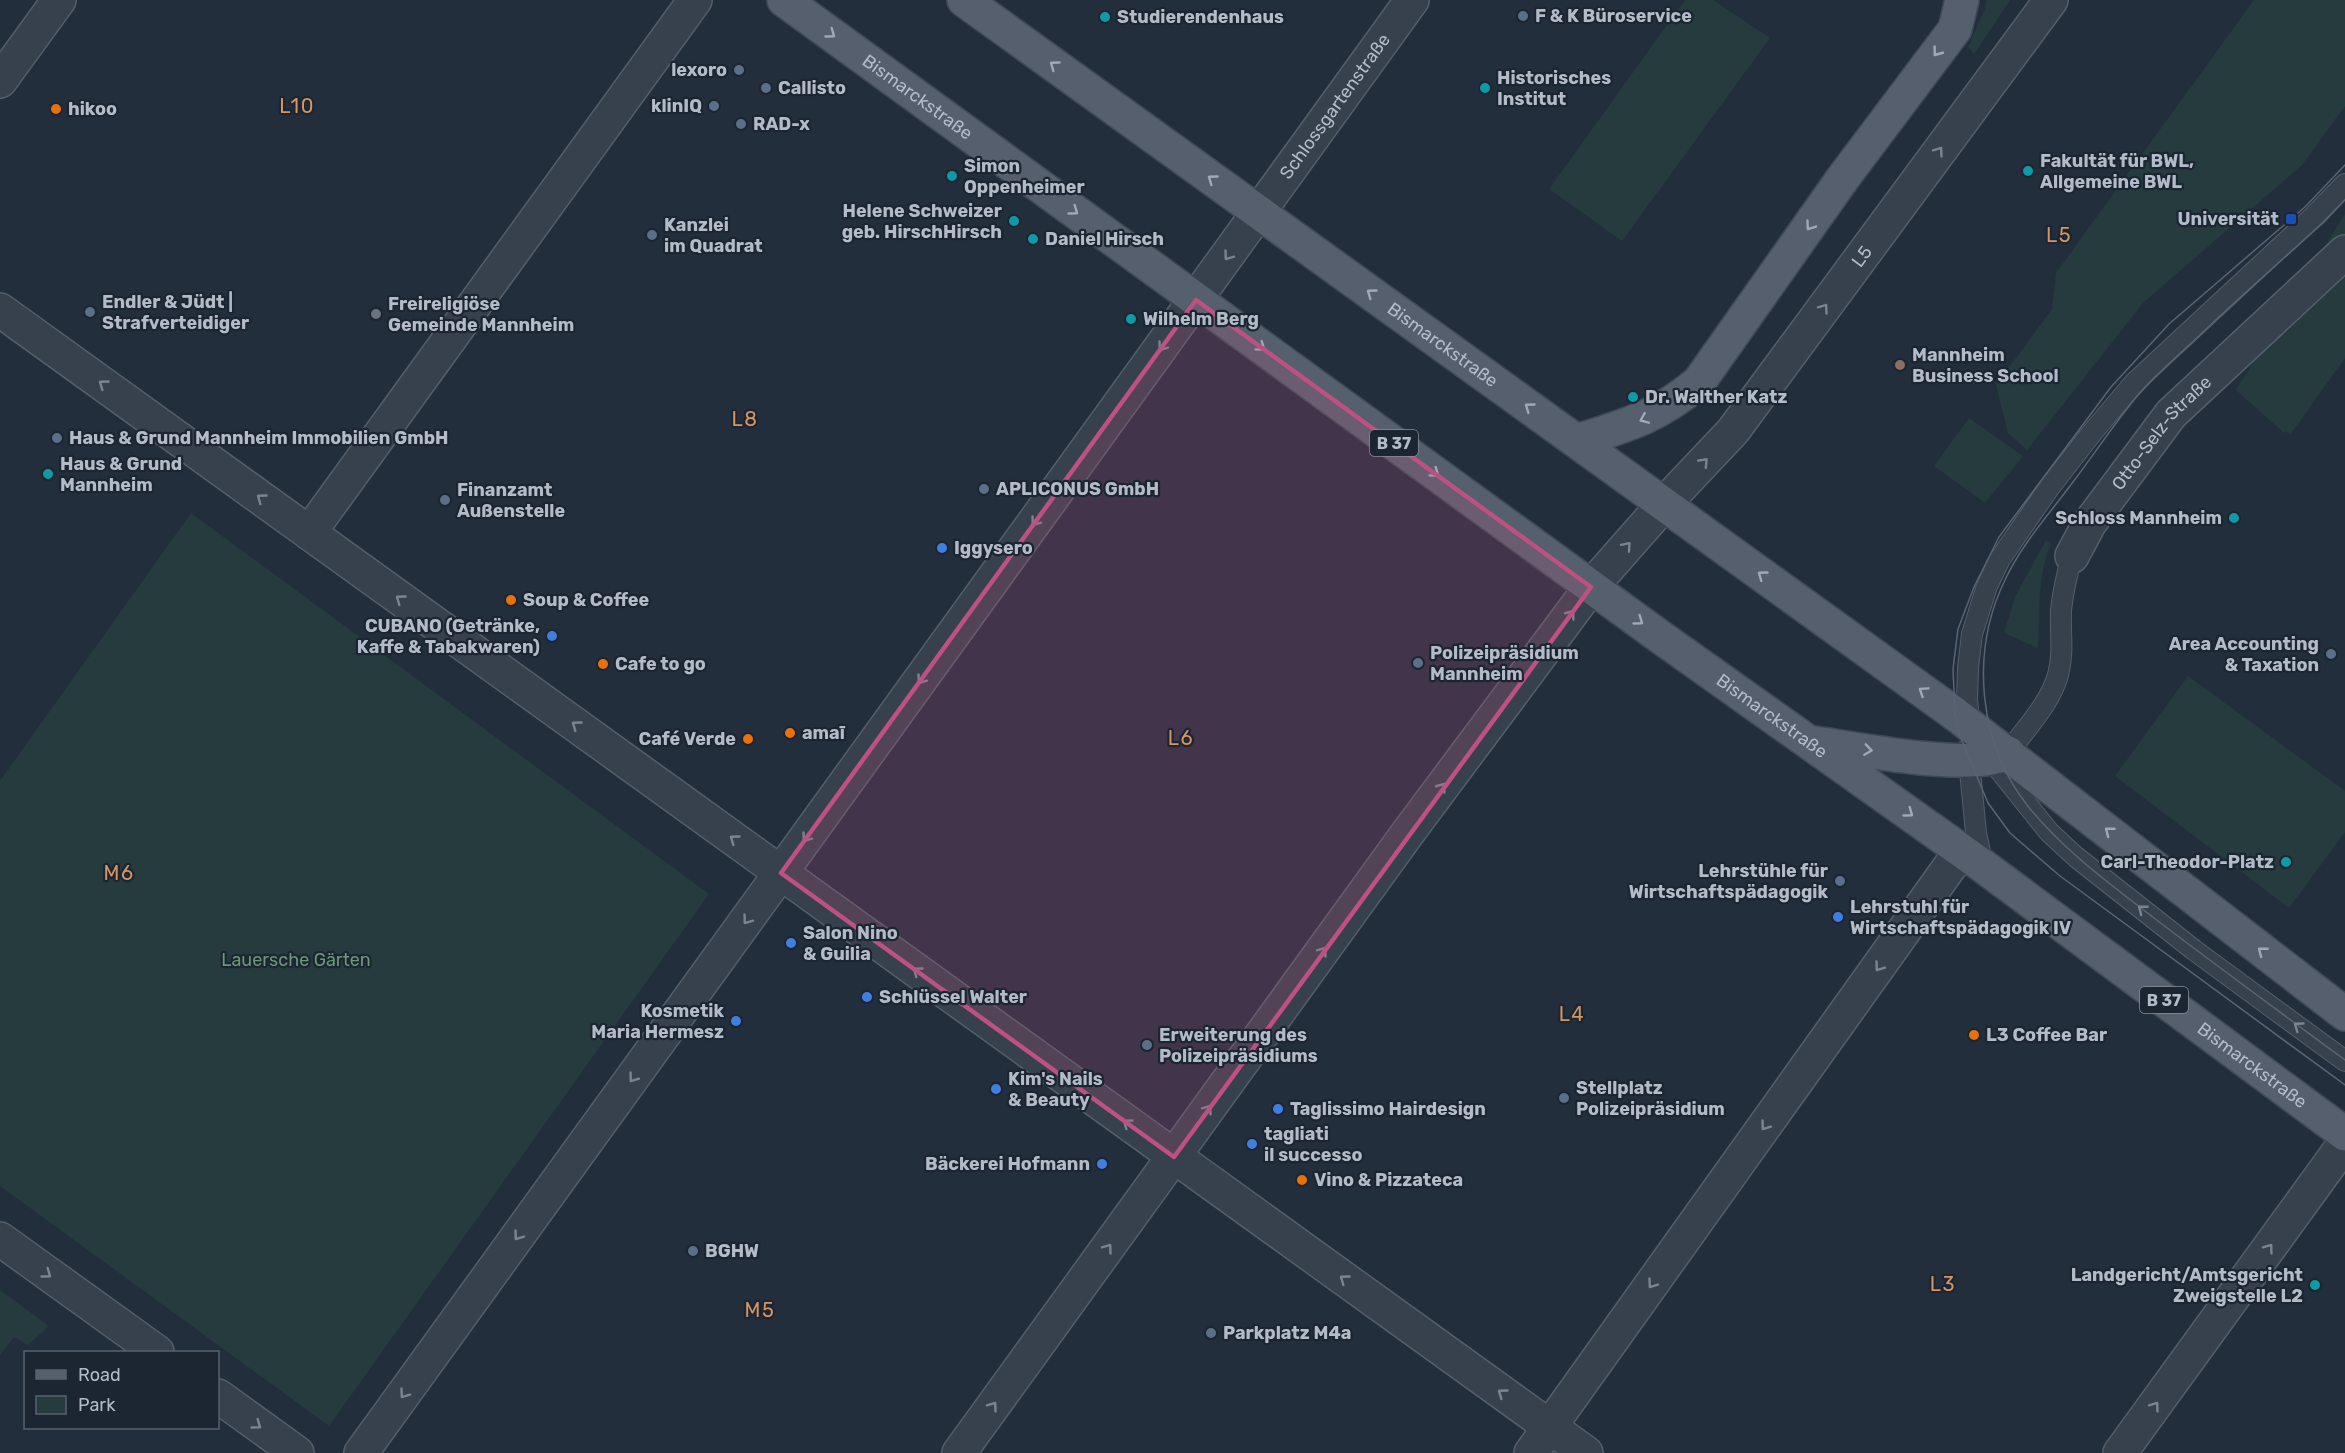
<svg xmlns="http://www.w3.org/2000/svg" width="2345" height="1453" font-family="Rubik,sans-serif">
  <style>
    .green { fill: #253b3e }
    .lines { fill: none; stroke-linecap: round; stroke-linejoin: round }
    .service-casing { stroke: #555e6b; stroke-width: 22 }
    .minor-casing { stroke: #555e6b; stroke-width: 36 }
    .primary-casing { stroke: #404956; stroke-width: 36 }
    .service { stroke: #37404d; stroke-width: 20 }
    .minor { stroke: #37404d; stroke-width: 33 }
    .primary { stroke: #555f6d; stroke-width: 33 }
    .tram { stroke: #596474; stroke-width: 1.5 }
    .oneway { stroke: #a0a9b6 }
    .oneway2 { stroke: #7b8491 }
    .marked { fill: #bd5181; fill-opacity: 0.2; stroke: #bd5181; stroke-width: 4.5; stroke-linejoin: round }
    .service-dot { fill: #5c6f8a; stroke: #1c2532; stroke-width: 2 }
    .culture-dot { fill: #0f9aa8; stroke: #1c2532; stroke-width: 2 }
    .food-dot { fill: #e8710a; stroke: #1c2532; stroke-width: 2 }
    .transit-dot { fill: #1a4fb4; stroke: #1c2532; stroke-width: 2 }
    .worship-dot { fill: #6b7280; stroke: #1c2532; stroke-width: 2 }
    .education-dot { fill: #8d6e63; stroke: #1c2532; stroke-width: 2 }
    .shop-dot { fill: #3f7fe0; stroke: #1c2532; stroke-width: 2 }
    .labels { text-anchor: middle; stroke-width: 4.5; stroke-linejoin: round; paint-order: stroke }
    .shield { fill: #1c2532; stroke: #868e9b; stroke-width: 1.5 }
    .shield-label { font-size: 16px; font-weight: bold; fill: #b3bbc8 }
    .poi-label { font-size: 18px; font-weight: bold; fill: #b3bbc8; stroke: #1c2532; text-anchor: start }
    .street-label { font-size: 18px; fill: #b3bbc8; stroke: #1c2532 }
    .park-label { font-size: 18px; fill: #6a9975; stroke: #1c2532 }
    .neighbourhood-label { font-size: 20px; letter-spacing: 1.5px; fill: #d49562; stroke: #1c2532 }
  </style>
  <rect width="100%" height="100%" fill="#232e3d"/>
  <path class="green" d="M1685 0H1713L1770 38 1622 241 1549 189Z
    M1986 0H2010L1974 54 1968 47 1985 9Z
    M2254 0H2345V106L2302 165 2143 303 2027 450 2008 433 1996 385 2052 309 2056 273Z
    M2345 214V358L2290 435 2286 431 2284 433 2236 390Z
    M1969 418 2023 456 1985 503 1934 466Z
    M191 513 709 894 329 1426 0 1186V781Z
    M2046 540 2051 543C2037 577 2040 611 2038 648L2004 633 2015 597Z
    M2188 676 2345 791V832L2289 908 2115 776Z
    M0 1290 49 1326 28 1345 14 1337 0 1355Z"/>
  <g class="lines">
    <g class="service-casing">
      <path id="service" d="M1985 752 2049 832 2076 857 2194 950 2345 1061
        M2008 753C2025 729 2050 704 2058 675 2064 653 2060 633 2061 610 2063 592 2067 574 2072 556
        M1983 866 1976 833 1969 760 1971 737 1967 700 1968 668 1972 634 1987 586 2000 559 2049 488 2091 434 2134 383 2315 215 2345 184"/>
    </g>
    <g class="minor-casing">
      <g id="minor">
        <path d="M0 81 59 0"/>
        <path d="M0 310 1586 1453"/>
        <path d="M309 533 695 0"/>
        <path id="s1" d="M2072 556 2089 524 2171 414 2345 252"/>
        <path d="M0 1239 157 1352"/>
        <path d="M218 1396 297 1453"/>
        <path id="s2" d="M361 1453 1412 0"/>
        <path id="s3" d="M959 1453 1407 834 1591 587 1664 504 1733 431 2051 0"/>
        <path d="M1531 1453 1961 851"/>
        <path d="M2120 1453 2345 1143"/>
      </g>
    </g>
    <g class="primary-casing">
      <g id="primary">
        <path id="s4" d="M784 0 1659 636 1983 866 2345 1134"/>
        <path id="s5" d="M964 0 1955 714 2345 1014"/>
        <path d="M1577 441C1628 425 1657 417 1699 382L1843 178 1955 29 1962 0"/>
        <path d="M1815 743C1859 749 1972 772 2008 753"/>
      </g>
    </g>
    <use href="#service" class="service"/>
    <use href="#minor" class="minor"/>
    <use href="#primary" class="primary"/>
    <path class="tram" d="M2345 165 2305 207 2169 324 2111 387 1999 537 1974 587 1958 629 1953 669 1955 714 1960 736 1988 803 2010 833 2060 876 2345 1085
      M2345 200 2324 222C2283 259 2242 295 2202 333 2178 356 2151 378 2130 405 2110 430 2092 457 2073 482 2050 513 2021 545 2005 580 1970 652 1978 742 2027 805 2063 850 2109 883 2154 918 2217 966 2281 1013 2345 1060"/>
  </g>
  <defs><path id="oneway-chevron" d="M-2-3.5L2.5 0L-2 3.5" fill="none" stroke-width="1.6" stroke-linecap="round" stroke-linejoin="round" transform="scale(1.5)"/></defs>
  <g class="oneway">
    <use href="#oneway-chevron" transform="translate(831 34) rotate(36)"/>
    <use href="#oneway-chevron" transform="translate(1937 52) rotate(127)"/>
    <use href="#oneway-chevron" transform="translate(1054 65) rotate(-144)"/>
    <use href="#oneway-chevron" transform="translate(1212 179) rotate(-144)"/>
    <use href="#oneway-chevron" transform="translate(1074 211) rotate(36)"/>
    <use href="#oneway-chevron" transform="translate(1810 226) rotate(125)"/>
    <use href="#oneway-chevron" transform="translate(1371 293) rotate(-144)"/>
    <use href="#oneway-chevron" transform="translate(1261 347) rotate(36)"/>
    <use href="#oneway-chevron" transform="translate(1529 407) rotate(-144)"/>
    <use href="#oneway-chevron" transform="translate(1644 419) rotate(157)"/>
    <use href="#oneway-chevron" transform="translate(1435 473) rotate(36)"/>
    <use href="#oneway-chevron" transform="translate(1762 575) rotate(-144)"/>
    <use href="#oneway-chevron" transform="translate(1639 621) rotate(36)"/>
    <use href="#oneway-chevron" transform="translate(1923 691) rotate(-146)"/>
    <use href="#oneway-chevron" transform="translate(1868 750) rotate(8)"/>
    <use href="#oneway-chevron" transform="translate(1909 813) rotate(36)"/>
    <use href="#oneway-chevron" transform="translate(2109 831) rotate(-142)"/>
    <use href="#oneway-chevron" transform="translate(2262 951) rotate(-142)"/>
  </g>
  <g class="oneway2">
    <use href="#oneway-chevron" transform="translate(1939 151) rotate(-54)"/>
    <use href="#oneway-chevron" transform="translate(1228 256) rotate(126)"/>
    <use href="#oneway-chevron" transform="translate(1824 308) rotate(-54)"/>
    <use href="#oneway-chevron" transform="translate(1162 347) rotate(126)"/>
    <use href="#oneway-chevron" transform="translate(103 384) rotate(-144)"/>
    <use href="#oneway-chevron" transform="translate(1704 462) rotate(-47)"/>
    <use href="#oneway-chevron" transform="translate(261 498) rotate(-144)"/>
    <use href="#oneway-chevron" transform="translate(1035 522) rotate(126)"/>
    <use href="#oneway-chevron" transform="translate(1627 546) rotate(-49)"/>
    <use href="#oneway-chevron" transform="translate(400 599) rotate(-144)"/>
    <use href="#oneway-chevron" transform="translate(1571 614) rotate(-53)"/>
    <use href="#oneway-chevron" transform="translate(921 680) rotate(126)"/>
    <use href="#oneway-chevron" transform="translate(576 725) rotate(-144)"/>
    <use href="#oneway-chevron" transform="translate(1442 787) rotate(-53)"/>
    <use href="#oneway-chevron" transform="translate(806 838) rotate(126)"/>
    <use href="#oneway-chevron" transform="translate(734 839) rotate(-144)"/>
    <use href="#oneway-chevron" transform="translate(2142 909) rotate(-142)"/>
    <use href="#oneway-chevron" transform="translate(747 920) rotate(126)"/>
    <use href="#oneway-chevron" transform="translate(1323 951) rotate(-54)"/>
    <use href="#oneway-chevron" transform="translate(1879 967) rotate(126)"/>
    <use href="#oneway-chevron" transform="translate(917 971) rotate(-144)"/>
    <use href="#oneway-chevron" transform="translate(2298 1026) rotate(-144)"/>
    <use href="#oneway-chevron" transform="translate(633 1078) rotate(126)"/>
    <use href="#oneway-chevron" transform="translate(1208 1109) rotate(-54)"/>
    <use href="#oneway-chevron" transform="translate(1127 1123) rotate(-144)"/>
    <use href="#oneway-chevron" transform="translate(1765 1126) rotate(126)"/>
    <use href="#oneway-chevron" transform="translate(518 1236) rotate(126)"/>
    <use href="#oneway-chevron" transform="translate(1108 1248) rotate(-54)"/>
    <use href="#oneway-chevron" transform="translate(2269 1248) rotate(-54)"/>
    <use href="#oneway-chevron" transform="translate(47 1274) rotate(36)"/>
    <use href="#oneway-chevron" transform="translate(1344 1279) rotate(-144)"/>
    <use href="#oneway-chevron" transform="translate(1652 1284) rotate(126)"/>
    <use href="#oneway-chevron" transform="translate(1502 1393) rotate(-144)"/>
    <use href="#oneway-chevron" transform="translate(404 1394) rotate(126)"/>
    <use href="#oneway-chevron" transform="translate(993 1406) rotate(-54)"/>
    <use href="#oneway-chevron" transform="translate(2155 1406) rotate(-54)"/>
    <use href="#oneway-chevron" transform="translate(257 1425) rotate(36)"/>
  </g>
  <path class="marked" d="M1196 300 1591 587 1174 1157 781 873Z"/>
  <g class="service-dot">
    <circle cx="1523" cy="16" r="6"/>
    <circle cx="739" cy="70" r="6"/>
    <circle cx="766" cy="88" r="6"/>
    <circle cx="714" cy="106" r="6"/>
    <circle cx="741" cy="124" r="6"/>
    <circle cx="652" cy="235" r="6"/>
    <circle cx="90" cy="312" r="6"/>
    <circle cx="57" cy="438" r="6"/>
    <circle cx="984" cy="489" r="6"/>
    <circle cx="445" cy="500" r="6"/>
    <circle cx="2331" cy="654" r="6"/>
    <circle cx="1418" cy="663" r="6"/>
    <circle cx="1840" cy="881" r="6"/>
    <circle cx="1147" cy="1045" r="6"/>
    <circle cx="1564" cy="1098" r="6"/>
    <circle cx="693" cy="1251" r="6"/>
    <circle cx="1211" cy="1333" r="6"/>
  </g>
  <g class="culture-dot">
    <circle cx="1105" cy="17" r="6"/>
    <circle cx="1485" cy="88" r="6"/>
    <circle cx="2028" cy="171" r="6"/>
    <circle cx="952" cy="176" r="6"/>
    <circle cx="1014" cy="221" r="6"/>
    <circle cx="1033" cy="239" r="6"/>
    <circle cx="1131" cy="319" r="6"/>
    <circle cx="1633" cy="397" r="6"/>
    <circle cx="48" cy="474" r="6"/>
    <circle cx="2234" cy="518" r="6"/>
    <circle cx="2286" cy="862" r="6"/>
    <circle cx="2315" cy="1285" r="6"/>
  </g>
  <g class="food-dot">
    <circle cx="56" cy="109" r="6"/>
    <circle cx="511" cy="600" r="6"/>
    <circle cx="603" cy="664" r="6"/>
    <circle cx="790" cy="733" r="6"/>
    <circle cx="748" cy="739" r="6"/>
    <circle cx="1974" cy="1035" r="6"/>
    <circle cx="1302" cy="1180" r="6"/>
  </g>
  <rect class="transit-dot" x="2285" y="213" width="12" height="12" rx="3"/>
  <circle class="worship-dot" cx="376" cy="314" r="6"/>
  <circle class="education-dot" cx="1900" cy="365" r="6"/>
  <g class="shop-dot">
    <circle cx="942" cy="548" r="6"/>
    <circle cx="552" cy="636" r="6"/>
    <circle cx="1838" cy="917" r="6"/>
    <circle cx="791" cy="943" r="6"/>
    <circle cx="867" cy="997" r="6"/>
    <circle cx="736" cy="1021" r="6"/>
    <circle cx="996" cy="1089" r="6"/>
    <circle cx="1278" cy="1109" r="6"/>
    <circle cx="1252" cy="1144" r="6"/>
    <circle cx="1102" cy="1164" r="6"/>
  </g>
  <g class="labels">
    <g class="shield">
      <rect x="1370" y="430" width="48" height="26" rx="4.5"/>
      <rect x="2140" y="987" width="48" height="26" rx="4.5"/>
    </g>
    <g class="shield-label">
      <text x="1394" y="449">B 37</text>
      <text x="2164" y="1006">B 37</text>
    </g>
    <g class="poi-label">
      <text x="1535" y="22">F &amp; K Büroservice</text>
      <text x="1117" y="23">Studierendenhaus</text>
      <text x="727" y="76" text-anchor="end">lexoro</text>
      <text x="1497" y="84">Historisches<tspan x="1497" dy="21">Institut</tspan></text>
      <text x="778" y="94">Callisto</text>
      <text x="702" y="112" text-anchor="end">klinIQ</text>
      <text x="68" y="115">hikoo</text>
      <text x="753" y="130">RAD-x</text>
      <text x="2040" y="167">Fakultät für BWL,<tspan x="2040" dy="21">Allgemeine BWL</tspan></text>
      <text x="964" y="172">Simon<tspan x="964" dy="21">Oppenheimer</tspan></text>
      <text x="1002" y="217" text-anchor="end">Helene Schweizer<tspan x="1002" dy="21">geb. HirschHirsch</tspan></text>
      <text x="2279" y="225" text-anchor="end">Universität</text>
      <text x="664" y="231">Kanzlei<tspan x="664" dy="21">im Quadrat</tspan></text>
      <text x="1045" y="245">Daniel Hirsch</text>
      <text x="102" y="308">Endler &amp; Jüdt |<tspan x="102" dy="21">Strafverteidiger</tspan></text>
      <text x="388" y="310">Freireligiöse<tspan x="388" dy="21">Gemeinde Mannheim</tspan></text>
      <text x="1143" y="325">Wilhelm Berg</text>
      <text x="1912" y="361">Mannheim<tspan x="1912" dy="21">Business School</tspan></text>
      <text x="1645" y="403">Dr. Walther Katz</text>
      <text x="69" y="444">Haus &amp; Grund Mannheim Immobilien GmbH</text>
      <text x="60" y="470">Haus &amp; Grund<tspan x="60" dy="21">Mannheim</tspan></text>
      <text x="996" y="495">APLICONUS GmbH</text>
      <text x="457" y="496">Finanzamt<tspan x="457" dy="21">Außenstelle</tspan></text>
      <text x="2222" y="524" text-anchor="end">Schloss Mannheim</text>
      <text x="954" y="554">Iggysero</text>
      <text x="523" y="606">Soup &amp; Coffee</text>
      <text x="540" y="632" text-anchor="end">CUBANO (Getränke,<tspan x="540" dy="21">Kaffe &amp; Tabakwaren)</tspan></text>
      <text x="2319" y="650" text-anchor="end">Area Accounting<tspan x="2319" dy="21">&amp; Taxation</tspan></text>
      <text x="1430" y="659">Polizeipräsidium<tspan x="1430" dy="21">Mannheim</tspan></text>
      <text x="615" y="670">Cafe to go</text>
      <text x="802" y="739">amaī</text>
      <text x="736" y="745" text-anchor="end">Café Verde</text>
      <text x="2274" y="868" text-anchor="end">Carl-Theodor-Platz</text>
      <text x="1828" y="877" text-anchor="end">Lehrstühle für<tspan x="1828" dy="21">Wirtschaftspädagogik</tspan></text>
      <text x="1850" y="913">Lehrstuhl für<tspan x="1850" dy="21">Wirtschaftspädagogik IV</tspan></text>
      <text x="803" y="939">Salon Nino<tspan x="803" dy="21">&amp; Guilia</tspan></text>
      <text x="879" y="1003">Schlüssel Walter</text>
      <text x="724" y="1017" text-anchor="end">Kosmetik<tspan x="724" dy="21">Maria Hermesz</tspan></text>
      <text x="1159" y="1041">Erweiterung des<tspan x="1159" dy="21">Polizeipräsidiums</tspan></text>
      <text x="1986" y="1041">L3 Coffee Bar</text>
      <text x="1008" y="1085">Kim's Nails<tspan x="1008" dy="21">&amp; Beauty</tspan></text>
      <text x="1576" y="1094">Stellplatz<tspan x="1576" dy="21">Polizeipräsidium</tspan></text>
      <text x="1290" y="1115">Taglissimo Hairdesign</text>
      <text x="1264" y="1140">tagliati<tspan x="1264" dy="21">il successo</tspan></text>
      <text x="1090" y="1170" text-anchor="end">Bäckerei Hofmann</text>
      <text x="1314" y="1186">Vino &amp; Pizzateca</text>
      <text x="705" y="1257">BGHW</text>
      <text x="2303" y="1281" text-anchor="end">Landgericht/Amtsgericht<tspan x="2303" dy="21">Zweigstelle L2</tspan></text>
      <text x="1223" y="1339">Parkplatz M4a</text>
    </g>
    <g class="street-label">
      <text dy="6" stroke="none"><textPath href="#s4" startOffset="165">Bismarckstraße</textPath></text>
      <text dy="6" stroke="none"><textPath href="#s2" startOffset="1662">Schlossgartenstraße</textPath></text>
      <text dy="6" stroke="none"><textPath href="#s3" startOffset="1500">L5</textPath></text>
      <text dy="6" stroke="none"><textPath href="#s5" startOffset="590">Bismarckstraße</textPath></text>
      <text dy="6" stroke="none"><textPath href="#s1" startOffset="153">Otto-Selz-Straße</textPath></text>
      <text dy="6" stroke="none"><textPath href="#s4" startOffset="1220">Bismarckstraße</textPath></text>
      <text dy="6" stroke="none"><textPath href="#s4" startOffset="1814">Bismarckstraße</textPath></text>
    </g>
    <g class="park-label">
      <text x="296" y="966">Lauersche Gärten</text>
    </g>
    <g class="neighbourhood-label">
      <text x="297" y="113">L10</text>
      <text x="2059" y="242">L5</text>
      <text x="745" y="426">L8</text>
      <text x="1181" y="745">L6</text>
      <text x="119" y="880">M6</text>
      <text x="1572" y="1021">L4</text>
      <text x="1943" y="1291">L3</text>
      <text x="760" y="1317">M5</text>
    </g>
  </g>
  <rect x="24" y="1351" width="195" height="78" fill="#1c2532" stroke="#58616e" stroke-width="1.5"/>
  <rect x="36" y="1370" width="30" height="9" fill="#555f6d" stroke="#58616e" stroke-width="1.5"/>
  <text x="78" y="1381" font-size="18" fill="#b3bbc8">Road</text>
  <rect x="36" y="1396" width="30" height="18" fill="#253b3e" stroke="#58616e" stroke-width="1.5"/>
  <text x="78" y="1411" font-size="18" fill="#b3bbc8">Park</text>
</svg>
